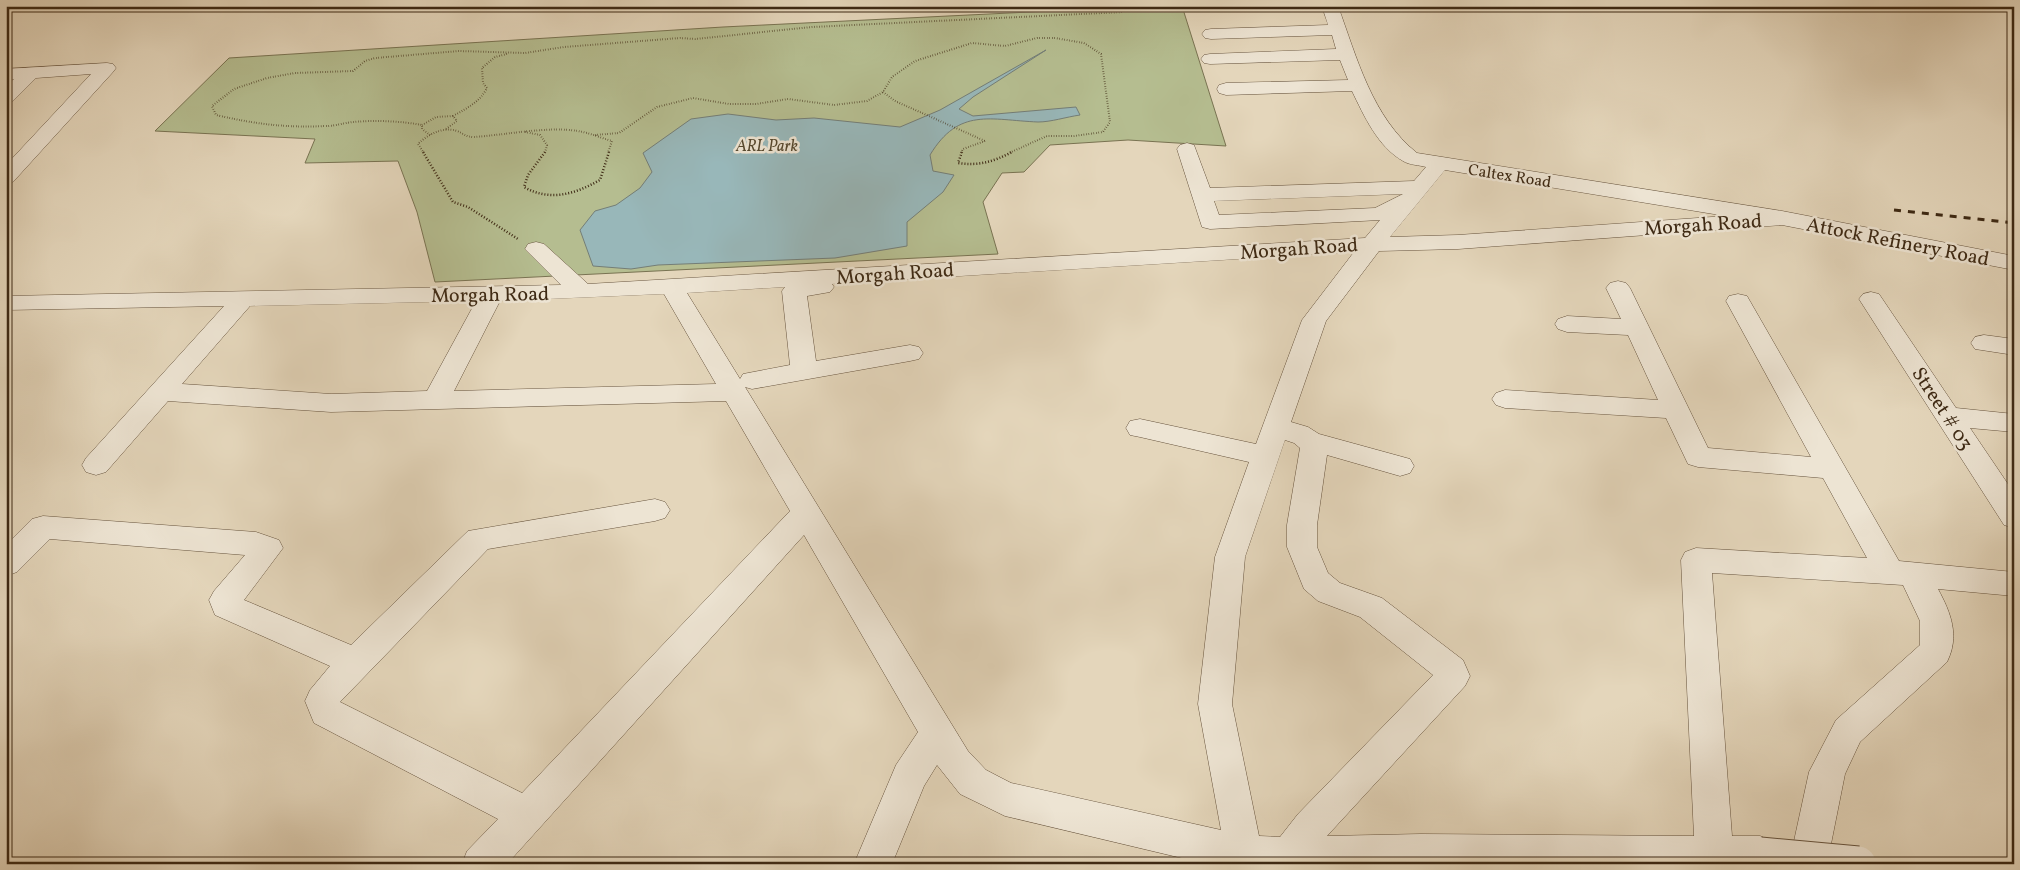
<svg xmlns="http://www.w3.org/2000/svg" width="2020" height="870" font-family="Vollkorn,serif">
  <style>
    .green { fill: #b5bd90; stroke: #797352 }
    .water { fill: #98b7b9; stroke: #747e77 }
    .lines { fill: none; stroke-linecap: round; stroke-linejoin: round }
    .minor-casing { stroke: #67543e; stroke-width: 1 }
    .path-far1 { stroke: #3d2914; stroke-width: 2; stroke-dasharray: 0.5 2; stroke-linecap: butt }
    .path { stroke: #3d2914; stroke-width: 2.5; stroke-dasharray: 1 2; stroke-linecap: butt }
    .minor { fill: #ede4d3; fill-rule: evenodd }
    .rail { stroke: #3d2914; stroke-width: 3; stroke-dasharray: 7 7; stroke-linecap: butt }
    .minor-bridge-casing { stroke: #67543e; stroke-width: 37; stroke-linecap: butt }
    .minor-bridge { stroke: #ede4d3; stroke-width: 35 }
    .labels { text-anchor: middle; stroke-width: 5; stroke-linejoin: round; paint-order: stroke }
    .far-park-label { font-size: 16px; font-style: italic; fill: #55472d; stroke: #ede4d3 }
    .far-street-label { font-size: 16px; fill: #3d2914; stroke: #ede4d3 }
    .street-label { font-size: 20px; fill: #3d2914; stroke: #ede4d3 }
  </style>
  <rect width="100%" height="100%" fill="#e4d6bb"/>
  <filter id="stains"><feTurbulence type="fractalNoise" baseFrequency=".004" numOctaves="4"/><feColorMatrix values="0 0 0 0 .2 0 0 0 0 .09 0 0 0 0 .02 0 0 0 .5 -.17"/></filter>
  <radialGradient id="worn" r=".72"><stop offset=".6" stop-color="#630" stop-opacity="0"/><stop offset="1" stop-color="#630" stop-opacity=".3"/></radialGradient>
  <path class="green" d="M1153 6H1182L1226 146 1128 140 1050 145 1024 172 1002 173 983 202 998 254 435 282 417 212 398 161 305 163 315 139 155 131 229 58 723 27Z"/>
  <path class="water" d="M1046 50 973 97 959 109 973 116 1076 107 1080 115C1066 117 1051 122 1038 122 990 120 959 107 930 155L933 171 954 175 943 192 907 222V246L835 258 658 265 631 269 593 266 580 230 595 211 616 205 640 188 652 172 643 153 691 119 728 114 776 120 814 118 900 127 940 110Z"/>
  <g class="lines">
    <g class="minor-casing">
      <path id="minor" d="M1322 6H1338C1357 58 1372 117 1417 153L1782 211 2014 256V270L1782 225 1458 249 1379 251 1326 321 1291 422 1308 427 1319 434 1410 459 1414 466 1410 473 1400 476 1327 455 1317 525V547L1328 573 1340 583 1382 598 1463 660 1470 676 1465 686 1327 836 1421 834 1694 836 1681 560 1685 552 1696 548 1867 558 1823 478 1698 467 1688 464 1666 418 1505 408 1496 405 1492 399 1496 393 1505 390 1658 400 1628 335 1567 332 1558 329 1555 324 1558 319 1567 316 1621 319 1606 288 1610 283 1618 281 1626 283 1630 288 1708 448 1811 457 1726 301 1729 296 1738 294 1747 296 1899 561 2014 572V596L1938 589C1951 613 1960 636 1947 662L1860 742 1845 774 1827 864H1789L1809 772 1836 720 1920 645V621L1903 585 1712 573 1732 836H1760L1774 842 1779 855 1775 864H1207L1005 816 960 794 937 765 924 786 892 864H854L896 765 918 732 804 535 507 864H462L467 851 498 819 314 723 305 701 310 690 330 666 215 615 209 600 214 591 245 555 50 539 17 572 6 576V545L32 519 43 516 256 532 279 540 283 548 244 600 351 645 468 531 655 499 665 502 670 510 665 518 655 521 488 549 340 702 522 793 790 511 726 401 331 412 168 401 106 472 96 475 86 472 82 465 86 458 224 306 6 310V296L561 285 525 249 528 244 536 242 544 244 588 284 1365 238 1380 220 1210 229 1202 227 1177 149 1180 145 1187 143 1194 145 1210 188 1414 181 1426 167C1419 165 1409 165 1403 161 1378 147 1364 116 1352 91L1226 95 1219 93 1217 89 1219 85 1226 83 1348 80 1340 60 1210 64 1204 63 1201 59 1204 55 1210 54 1336 49 1332 35 1211 39 1205 38 1202 34 1205 30 1211 29 1328 25ZM1445 170 1726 216 1458 235 1390 237ZM1403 194 1375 208 1219 215 1214 201ZM1354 252 1302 320 1256 444 1140 419 1130 421 1126 428 1130 435 1140 437 1249 462 1215 557 1198 704 1221 830 1011 783 986 770 968 751 745 387 752 389 910 361 919 359 923 353 919 347 910 345 816 361 807 296 830 292 834 287 832 284ZM785 287 782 291 790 365 743 374 740 379 687 293ZM664 294 716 384 454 391 500 301ZM476 301 427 391 331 394 182 384 250 306ZM1285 440 1294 443 1300 448 1287 525V547L1304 589 1318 601 1360 617 1433 675 1298 814 1280 837 1259 836 1232 704 1245 557Z
        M107 63 113 64 116 68 113 72 13 182 6 184V165L91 74 36 78 13 101 6 103V86L14 79H6V69Z
        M1871 292 1879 294 1956 408 2014 414V432L1970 428 2014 493V528L2004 525 1859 299 1863 294Z
        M1984 335 2014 339V355L1975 349 1971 343 1975 337Z"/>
    </g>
    <path class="path-far1" d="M883 92 895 101 985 141
      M453 116C467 108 480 102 487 88L483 83 482 68 495 57 507 54
      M422 125 436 117 453 116 457 121 446 129
      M525 132 540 135 547 145 545 153
      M430 135 422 129V125C401 121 375 120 353 122 344 123 335 126 326 126 286 128 255 124 216 115L212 106 234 89 267 78 295 73 353 71 365 61 375 58 459 51 525 53 564 47 680 38 695 39 812 27 1123 12
      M595 135 619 133 657 107 693 98 729 104H756L788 99 834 105 867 101 883 92 892 77 915 61 972 43 1005 46 1037 38H1055L1084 43 1101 54 1110 122 1103 132 1074 136H1047L1009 153
      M424 153 418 144C427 135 443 126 457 131 463 133 465 137 474 137 505 135 548 126 578 131 590 133 601 138 612 141L608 153
      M961 153 963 149 985 141"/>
    <path class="path" d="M423 152 453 202 468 207 518 239
      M545 152 528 175 524 187C550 202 575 194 600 180L609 152
      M962 152 958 163C978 166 993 162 1012 152"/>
    <use href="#minor" class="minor"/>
    <path class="rail" d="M1894 210 2014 223"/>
    <g class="minor-bridge-casing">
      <path id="minor-bridge" d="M1760 855 1858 864"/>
    </g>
    <use href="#minor-bridge" class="minor-bridge"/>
  </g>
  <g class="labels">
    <g class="far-park-label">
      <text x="767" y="151">ARL Park</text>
    </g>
    <g class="far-street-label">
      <text transform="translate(1510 175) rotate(9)" y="6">Caltex Road</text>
    </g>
    <g class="street-label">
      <text transform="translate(1703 224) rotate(-4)" y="7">Morgah Road</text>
      <text transform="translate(1898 241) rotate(11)" y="7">Attock Refinery Road</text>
      <text transform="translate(1299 248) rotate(-4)" y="7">Morgah Road</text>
      <text transform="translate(895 273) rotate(-4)" y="7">Morgah Road</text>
      <text transform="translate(490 294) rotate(-1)" y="7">Morgah Road</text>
      <text transform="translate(1943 408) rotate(57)" y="7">Street # 03</text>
    </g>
  </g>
  <rect width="2020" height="870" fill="none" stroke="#e4d6bb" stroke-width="25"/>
  <rect x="8" y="8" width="2005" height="855" fill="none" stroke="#3d2914" stroke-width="2.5"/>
  <rect x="12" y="12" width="1995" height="845" fill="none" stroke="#3d2914"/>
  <rect width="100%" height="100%" filter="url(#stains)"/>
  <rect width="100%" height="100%" fill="url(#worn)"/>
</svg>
